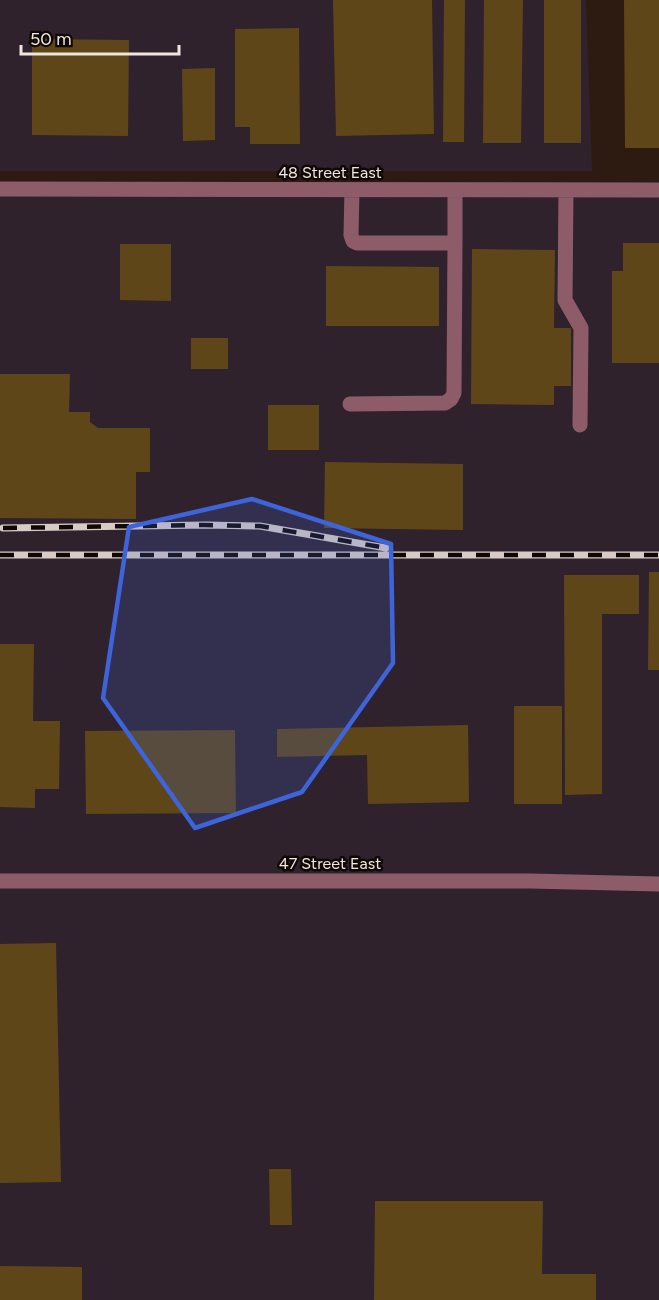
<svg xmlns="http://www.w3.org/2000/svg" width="659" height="1300" font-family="Figtree,sans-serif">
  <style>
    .industrial { fill: #30222d }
    .building { fill: #5f4618 }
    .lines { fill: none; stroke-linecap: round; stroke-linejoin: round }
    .minor { stroke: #8e5c68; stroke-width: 15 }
    .rail-casing { stroke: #d8cbc4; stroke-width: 7 }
    .rail { stroke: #0f0805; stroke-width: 4.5; stroke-dasharray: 14; stroke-linecap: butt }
    .marked { fill: #3d65d9; fill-opacity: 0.2; stroke: #3d65d9; stroke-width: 4.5; stroke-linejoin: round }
    .labels { text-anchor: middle; stroke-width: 5; stroke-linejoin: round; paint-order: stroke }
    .street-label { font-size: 16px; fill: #f2e5df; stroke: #0f0805 }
  </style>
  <rect width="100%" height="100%" fill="#2d1b12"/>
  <path class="industrial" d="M0 0H586L592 171H0Z
    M0 189 659 190V1300H0Z"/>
  <path class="building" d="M333 0H432L434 134 336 136Z
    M444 0H465L464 142H443Z
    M484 0H523L521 143H483Z
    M544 0H581V143H544Z
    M624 0H659V148H625Z
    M299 28 300 144H250V127H235V29Z
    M32 39 129 40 128 136 32 135Z
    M215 68V140L183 141 182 69Z
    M623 243H659V363H612V271H623Z
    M120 244H171V301L120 300Z
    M472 249 555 250 554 328H571V386H554V405L471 404Z
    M326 266 439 267V326H326Z
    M191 338H228V369H191Z
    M0 374H70L69 412H90V422L98 428H150V472H136V519L0 518Z
    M268 405H319V450H268Z
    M325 462 463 464V530L324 528Z
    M649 572H659V670H648Z
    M564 575H639V614H602V794L565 795Z
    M0 644H34L33 721H60L59 789H35V808L0 807Z
    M514 706H562V804H514Z
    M468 725 469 802 368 804 367 755 277 757V729Z
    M235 730 236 813 86 814 85 731Z
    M56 943 61 1182 0 1183V944Z
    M269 1169H291L292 1225H270Z
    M375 1201H543L542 1274H596V1300H374Z
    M0 1266 82 1267V1300H0Z"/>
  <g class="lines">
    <path class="minor" d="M0 189 659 190
      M352 190 351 235 353 241 357 243H455V190
      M566 190 565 300 581 328 580 425
      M350 404 445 403 451 399 454 393 455 243
      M0 881H530L659 884"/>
    <g class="rail-casing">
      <path id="rail" d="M3 528 206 525 260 526 386 548
        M0 555H659"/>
    </g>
    <use href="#rail" class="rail"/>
  </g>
  <path class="marked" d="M252 499 391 544 393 663 302 792 195 828 103 698 129 527Z"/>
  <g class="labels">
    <g class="street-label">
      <text x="330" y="178">48 Street East</text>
      <text x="330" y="869">47 Street East</text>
    </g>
  </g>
  <path d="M21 45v9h158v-9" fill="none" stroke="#f2e5df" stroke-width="3"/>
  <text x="30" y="45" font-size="18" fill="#f2e5df" stroke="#0f0805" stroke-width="4.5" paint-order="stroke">50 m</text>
</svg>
